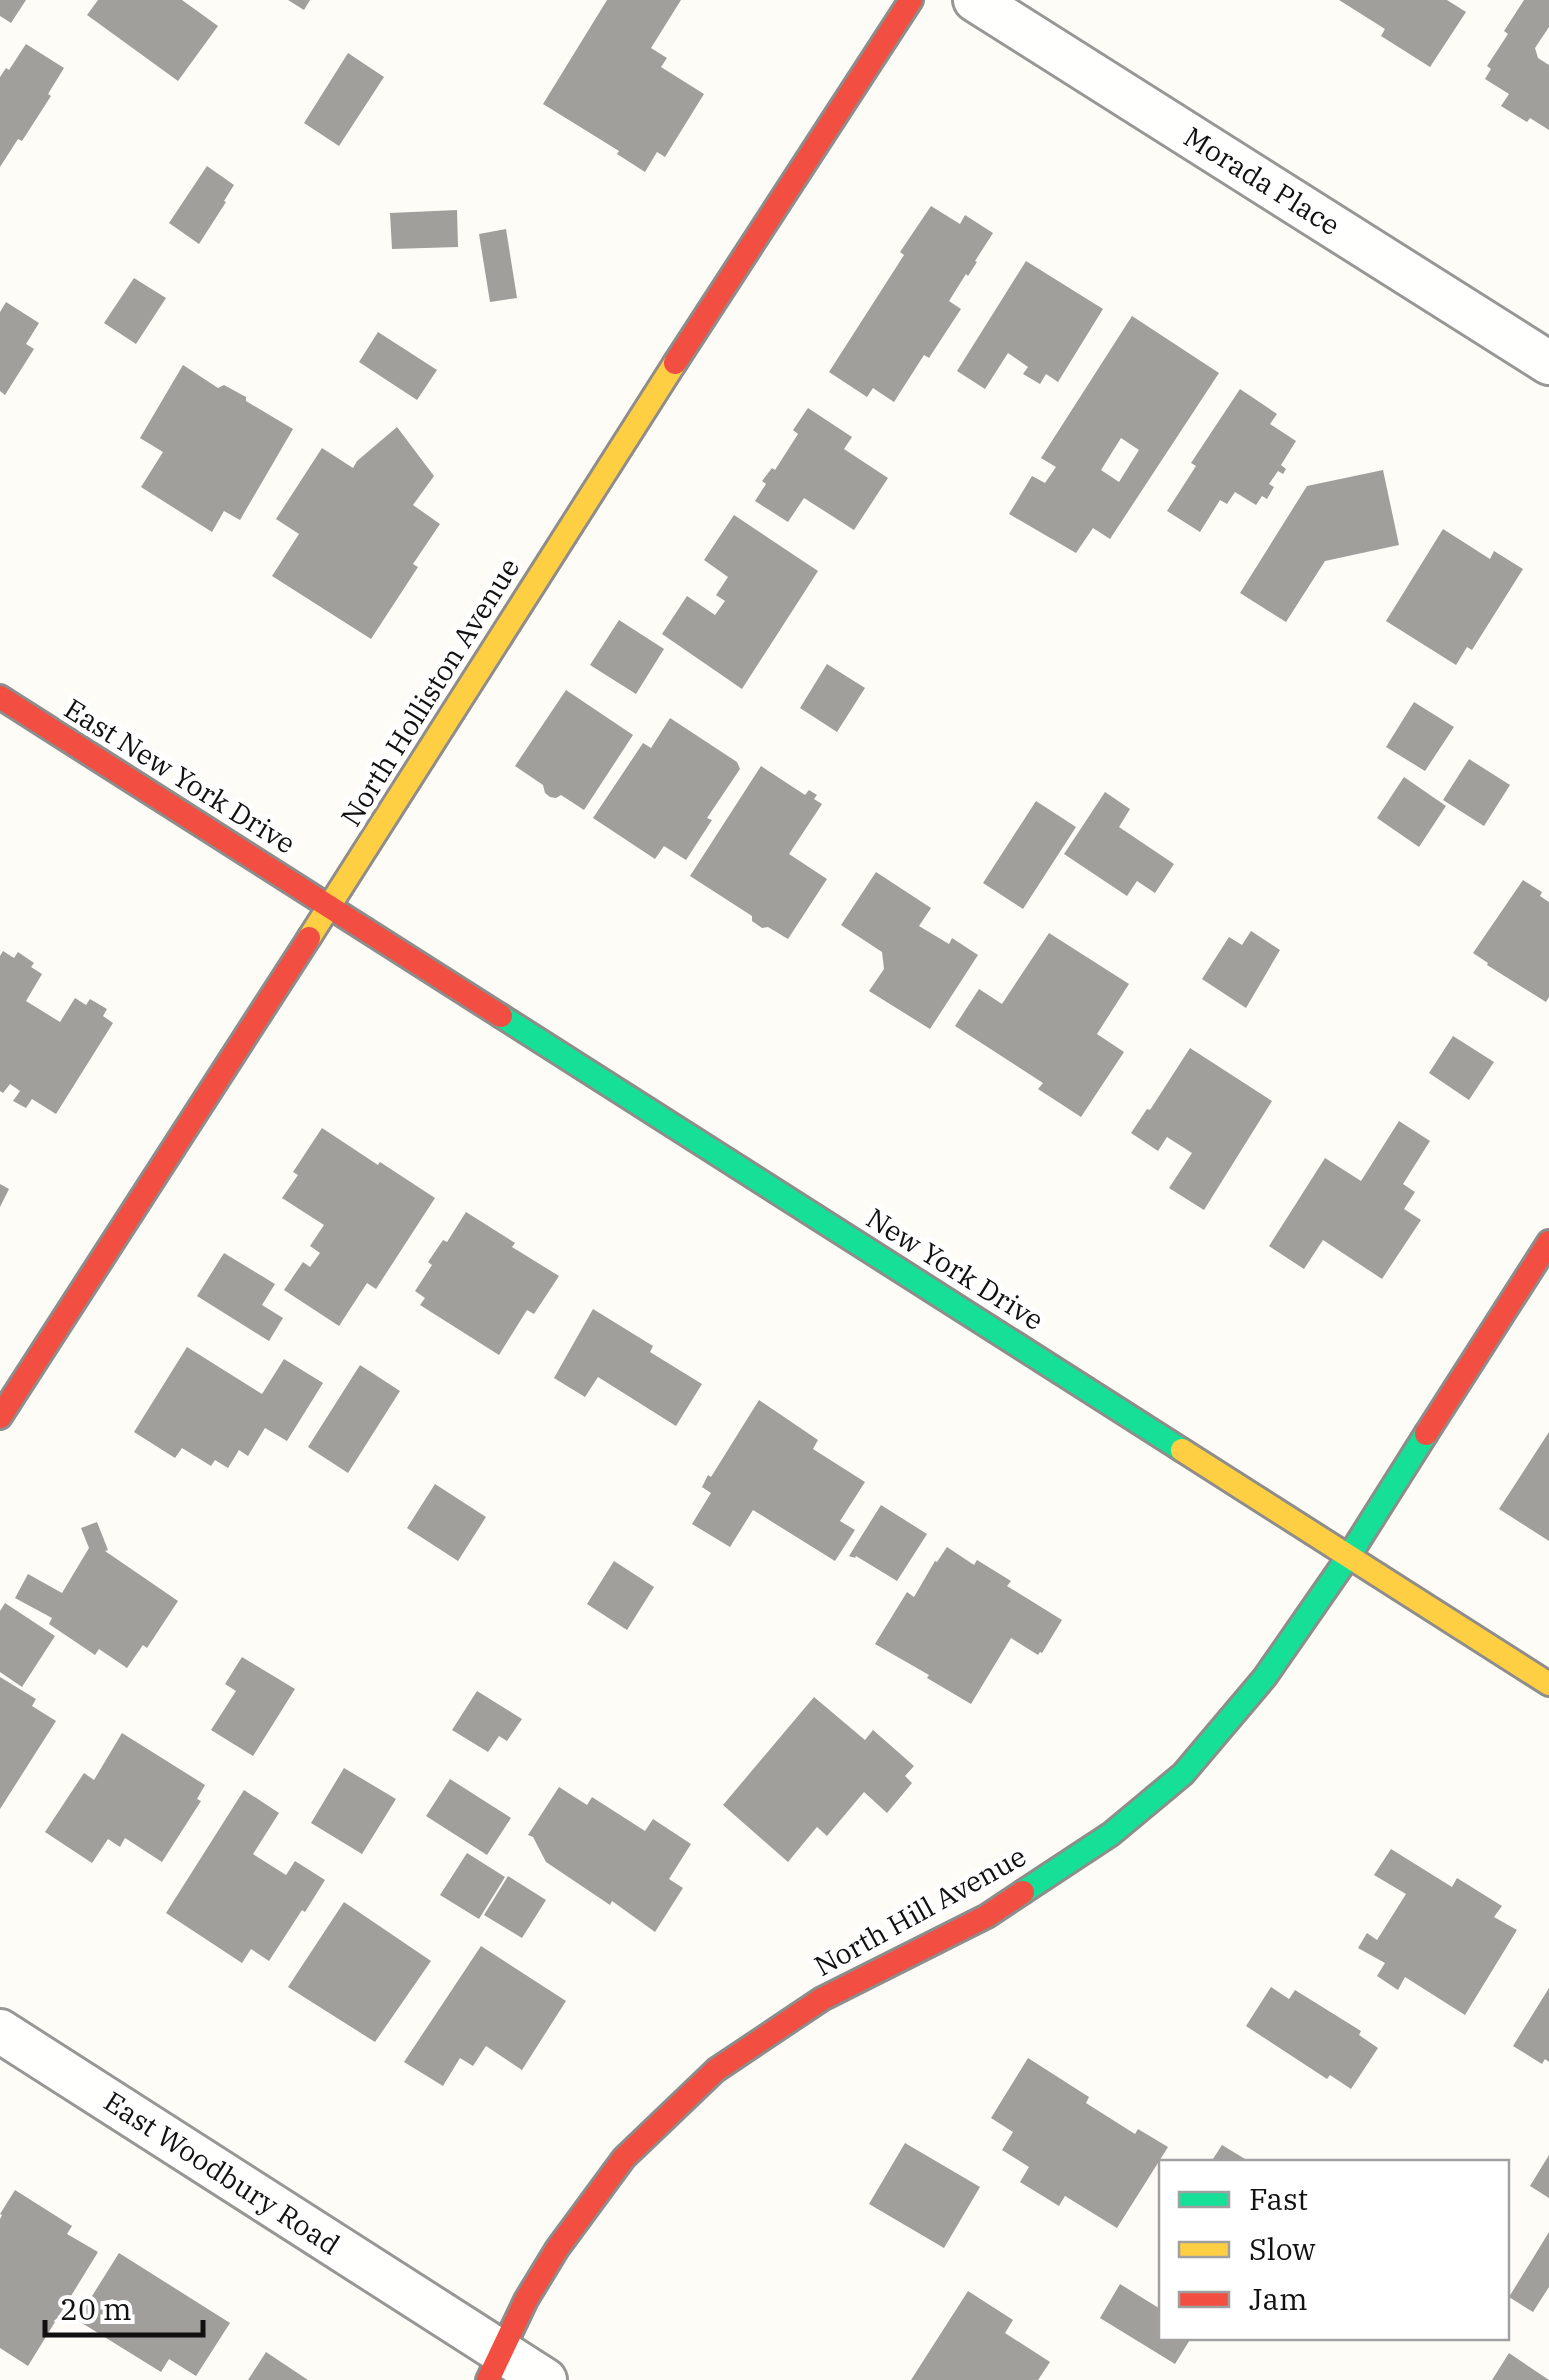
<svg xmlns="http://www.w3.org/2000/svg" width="1549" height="2380" font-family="'IBM Plex Serif',serif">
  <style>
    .building { fill: #a19f9c; fill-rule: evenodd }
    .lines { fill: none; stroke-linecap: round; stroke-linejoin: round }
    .street-casing { stroke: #979795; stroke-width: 48 }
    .fast-casing { stroke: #8e8d8b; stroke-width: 28 }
    .slow-casing { stroke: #8e8d8b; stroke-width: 28 }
    .jam-casing { stroke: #8e8d8b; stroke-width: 28 }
    .street { stroke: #fffffe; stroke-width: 42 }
    .fast { stroke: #16e098; stroke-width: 22 }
    .slow { stroke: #ffcf43; stroke-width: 22 }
    .jam { stroke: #f24e42; stroke-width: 22 }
    .labels { text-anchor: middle; stroke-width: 10; stroke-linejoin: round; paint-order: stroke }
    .street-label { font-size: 28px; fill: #111; stroke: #fff }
  </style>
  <rect width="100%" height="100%" fill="#fdfcf7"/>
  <path class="building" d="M0 0H26L11 23 0 16Z
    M98 0H182L218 26 178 81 87 15Z
    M288 0H310L304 10Z
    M607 0H681L651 48 667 58 661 67 704 94 665 157 657 152 645 172 617 154 619 151 543 104Z
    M1339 0H1447L1466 12 1430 67 1381 36 1385 29Z
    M1524 0H1549V27L1535 48 1538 58 1549 65V130L1530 118 1527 122 1501 106 1509 94 1485 79 1491 69 1487 66 1508 34 1504 31Z
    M26 44 64 68 48 94 51 96 22 141 18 139 0 167V77L6 68 9 70Z
    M348 53 384 77 339 146 304 123Z
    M207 166 234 185 224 201 226 202 199 244 169 223Z
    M931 206 960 224 965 215 993 233 975 261 977 262 968 276 966 274 949 301 961 309 929 358 924 355 894 402 873 388 867 397 829 372 904 255 900 252Z
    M457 210 458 247 392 249 390 213Z
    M506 229 517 298 490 302 479 234Z
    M1026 261 1103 309 1058 382 1046 374 1040 384 1023 374 1028 367 1008 353 985 389 957 371Z
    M134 278 166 298 136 344 104 323Z
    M6 302 39 323 26 344 34 349 5 395 0 391V312Z
    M1132 316 1219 373 1110 539 1093 528 1076 553 1009 514 1032 476 1045 483 1056 467 1041 458ZM1121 438 1139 450 1119 482 1101 470Z
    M378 332 437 370 417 400 359 362Z
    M183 365 218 388 224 385 246 397V401L293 429 240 520 224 511 212 532 141 487 163 452 140 438Z
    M1240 389 1277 414 1270 424 1296 441 1281 465 1286 469 1283 474 1278 471 1269 484 1274 487 1267 499 1262 496 1256 505 1235 492 1227 504 1220 500 1200 532 1167 511 1196 466 1191 463Z
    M808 408 852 437 844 449 888 478 854 530 804 498 788 522 755 501 766 484 762 481 772 468 775 470 798 434 793 430Z
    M397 427 434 476 413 505 440 524 413 564 418 567 371 639 272 576 299 534 276 519 322 448 353 468 357 461Z
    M1383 470 1399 545 1325 561 1286 622 1240 593 1307 486Z
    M734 515 818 571 742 689 662 634 687 596 715 615 725 601 716 595 728 577 704 560Z
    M1443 529 1490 559 1494 551 1523 569 1472 650 1467 647 1456 665 1386 621Z
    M619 620 664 649 636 694 590 665Z
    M827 664 865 688 837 732 800 708Z
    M566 690 633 735 584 810 561 795 556 798 550 797 545 793 543 785 515 766Z
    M1414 702 1454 727 1425 771 1386 747Z
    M670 718 737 762 740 769 707 818 712 820 686 860 664 846 655 859 593 818 643 743 651 748Z
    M1469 759 1510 785 1484 826 1443 800Z
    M761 766 805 795 809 790 817 795 814 799 822 804 789 854 827 879 788 939 768 927 762 928 752 921V916L690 876Z
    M1404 777 1446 806 1419 847 1377 818Z
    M1105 792 1130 809 1119 827 1174 864 1155 893 1137 881 1127 896 1064 854Z
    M1036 801 1076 827 1023 909 983 883Z
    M876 872 931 908 919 926 949 944 952 938 978 955 930 1029 869 991 884 969 882 952 841 925Z
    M1523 880 1542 892 1540 896 1549 902V997L1546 1002 1487 965 1488 963 1473 953Z
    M1251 931 1280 950 1246 1008 1202 979 1229 937 1242 945Z
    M1049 933 1129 984 1097 1034 1124 1052 1081 1117 1038 1089 1043 1083 955 1026 979 989 1002 1004Z
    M3 951 14 958 18 952 34 963 31 967 42 974 26 1001 60 1022 75 998 86 1005 90 999 107 1009 103 1016 113 1023 56 1114 32 1099 26 1108 13 1101 20 1091 10 1084 3 1093 0 1091V956Z
    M1453 1036 1494 1062 1469 1100 1429 1073Z
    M1190 1048 1272 1101 1204 1210 1169 1188 1192 1153 1167 1137 1158 1151 1131 1133 1147 1109 1150 1110Z
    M1399 1121 1430 1141 1403 1184 1415 1192 1404 1209 1421 1220 1382 1279 1323 1240 1304 1269 1269 1246 1325 1158 1361 1181Z
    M322 1128 378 1165 380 1162 435 1198 376 1289 367 1283 339 1326 284 1290 303 1262 310 1267 320 1253 310 1246 324 1225 282 1198 298 1175 293 1172Z
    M0 1184 9 1189 0 1207Z
    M466 1212 515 1243 512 1247 559 1276 534 1314 527 1310 499 1355 420 1305 425 1298 415 1291 432 1265 428 1262 443 1240 447 1242Z
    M224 1253 275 1284 262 1305 283 1318 269 1341 197 1296Z
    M593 1309 653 1346 650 1352 702 1384 676 1426 598 1377 585 1397 554 1378Z
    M187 1347 262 1394 284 1359 323 1383 287 1441 265 1428 248 1456 239 1450 228 1468 215 1460 211 1466 182 1448 175 1458 134 1432Z
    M360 1365 400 1391 348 1473 308 1447Z
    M759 1400 818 1440 813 1449 865 1482 840 1521 855 1530 835 1561 753 1510 730 1547 692 1524 711 1493 702 1487 708 1475 711 1477Z
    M1549 1432V1541L1499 1509Z
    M435 1484 486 1517 458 1561 407 1528Z
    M881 1505 927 1534 897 1581 856 1556 855 1558 849 1556Z
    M97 1522 108 1550 105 1551 178 1601 147 1648 143 1645 127 1668 99 1649 95 1655 49 1624 52 1618 15 1598 28 1574 62 1593 89 1548 81 1528Z
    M947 1547 974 1565 977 1560 1011 1581 1007 1586 1062 1620 1042 1653 1040 1652 1038 1655 1011 1638 971 1704 927 1678 929 1675 875 1644 907 1592 914 1597 935 1561 937 1562Z
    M614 1561 654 1587 627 1630 587 1604Z
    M5 1603 55 1636 22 1687 0 1672V1611Z
    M242 1657 295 1689 253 1756 211 1730 236 1691 225 1684Z
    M0 1677 36 1699 32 1706 56 1721 0 1809Z
    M477 1691 522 1719 507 1741 499 1736 488 1752 452 1730Z
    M814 1697 865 1740 873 1730 914 1766 905 1776 912 1783 887 1813 864 1792 827 1836 817 1827 788 1862 723 1805Z
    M122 1733 205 1785 197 1799 201 1801 162 1862 125 1838 120 1847 108 1839 92 1863 45 1832 84 1773 94 1780Z
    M344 1768 396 1799 362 1854 311 1823Z
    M450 1779 511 1818 487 1855 426 1816Z
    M559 1787 587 1805 592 1797 645 1831 653 1819 691 1844 669 1879 683 1888 655 1932 612 1901 610 1905 546 1862 533 1837 528 1835Z
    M244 1790 279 1813 253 1854 286 1875 295 1861 325 1880 305 1912 302 1910 269 1961 251 1949 242 1963 166 1913Z
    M1391 1849 1452 1887 1457 1878 1502 1906 1494 1917 1517 1930 1465 2015 1405 1977 1398 1990 1377 1976 1385 1963 1358 1948 1367 1933 1377 1940 1406 1894 1374 1875Z
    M467 1853 505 1877 479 1919 440 1895Z
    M508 1876 546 1900 522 1938 484 1915Z
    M344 1902 431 1961 375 2042 288 1987Z
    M481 1946 566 2001 522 2070 486 2046 473 2066 460 2058 443 2086 404 2062Z
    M1271 1987 1289 1999 1295 1990 1361 2031 1359 2035 1378 2048 1351 2089 1330 2075 1327 2079 1246 2026Z
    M1549 1988V2062L1545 2059 1542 2064 1513 2046Z
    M1028 2058 1089 2097 1086 2103 1135 2134 1138 2129 1168 2147 1117 2228 1065 2196 1059 2206 1020 2182 1029 2167 1002 2150 1013 2132 991 2118Z
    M905 2143 980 2187 944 2248 869 2204Z
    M1222 2145 1250 2162H1211Z
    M1549 2155V2198L1530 2186Z
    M15 2190 72 2226 67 2234 98 2252 28 2366 0 2348V2219L2 2215 0 2214Z
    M1549 2232V2287L1533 2312 1509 2297Z
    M119 2253 230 2323 196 2376 169 2359 161 2372 77 2320Z
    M1120 2284 1162 2310V2338H1191L1175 2364 1100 2318Z
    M968 2291 1013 2320 1005 2333 1050 2362 1038 2380H911Z
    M266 2352 308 2380H248Z
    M1509 2353 1549 2380H1492Z"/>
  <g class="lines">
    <g class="street-casing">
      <path id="street" d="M975 0 1549 363
        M0 2031 545 2380"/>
    </g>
    <g class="fast-casing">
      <path id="fast" d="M501 1016 1182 1450
        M1023 1892 1111 1834 1183 1774 1265 1677 1349 1556 1426 1434"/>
    </g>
    <g class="slow-casing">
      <path id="slow" d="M309 938 675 363
        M1182 1450 1549 1684"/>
    </g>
    <g class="jam-casing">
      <path id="jam" d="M675 363 911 0
        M0 697 501 1016
        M0 1417 309 938
        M1426 1434 1549 1242
        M488 2380 526 2300 557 2249 624 2158 716 2070 822 1999 987 1916 1023 1892"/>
    </g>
    <use href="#street" class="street"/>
    <use href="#fast" class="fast"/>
    <use href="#slow" class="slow"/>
    <use href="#jam" class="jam"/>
  </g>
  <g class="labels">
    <g class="street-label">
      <text transform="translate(1262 181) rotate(32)" y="10">Morada Place</text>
      <text transform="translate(430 692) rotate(-58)" y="10">North Holliston Avenue</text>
      <text transform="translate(180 776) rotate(32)" y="10">East New York Drive</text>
      <text transform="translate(955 1269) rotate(32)" y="10">New York Drive</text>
      <text transform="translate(920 1911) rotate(-29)" y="10">North Hill Avenue</text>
      <text transform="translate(222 2173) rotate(33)" y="10">East Woodbury Road</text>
    </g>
  </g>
  <rect x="1159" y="2160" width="350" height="180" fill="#ffffff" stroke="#a0a0a0" stroke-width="2.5"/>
  <rect x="1179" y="2192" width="50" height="15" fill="#16e098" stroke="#a0a0a0" stroke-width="2.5"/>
  <text x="1249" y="2210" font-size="30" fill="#111111">Fast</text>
  <rect x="1179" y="2242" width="50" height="15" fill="#ffcf43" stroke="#a0a0a0" stroke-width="2.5"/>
  <text x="1249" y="2260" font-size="30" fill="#111111">Slow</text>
  <rect x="1179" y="2292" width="50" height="15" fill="#f24e42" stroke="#a0a0a0" stroke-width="2.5"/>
  <text x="1249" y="2310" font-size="30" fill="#111111">Jam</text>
  <path d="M45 2320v15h158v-15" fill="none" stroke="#111111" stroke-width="5"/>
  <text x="60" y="2320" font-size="30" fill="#111111" stroke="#ffffff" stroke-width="8" paint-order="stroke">20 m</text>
</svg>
